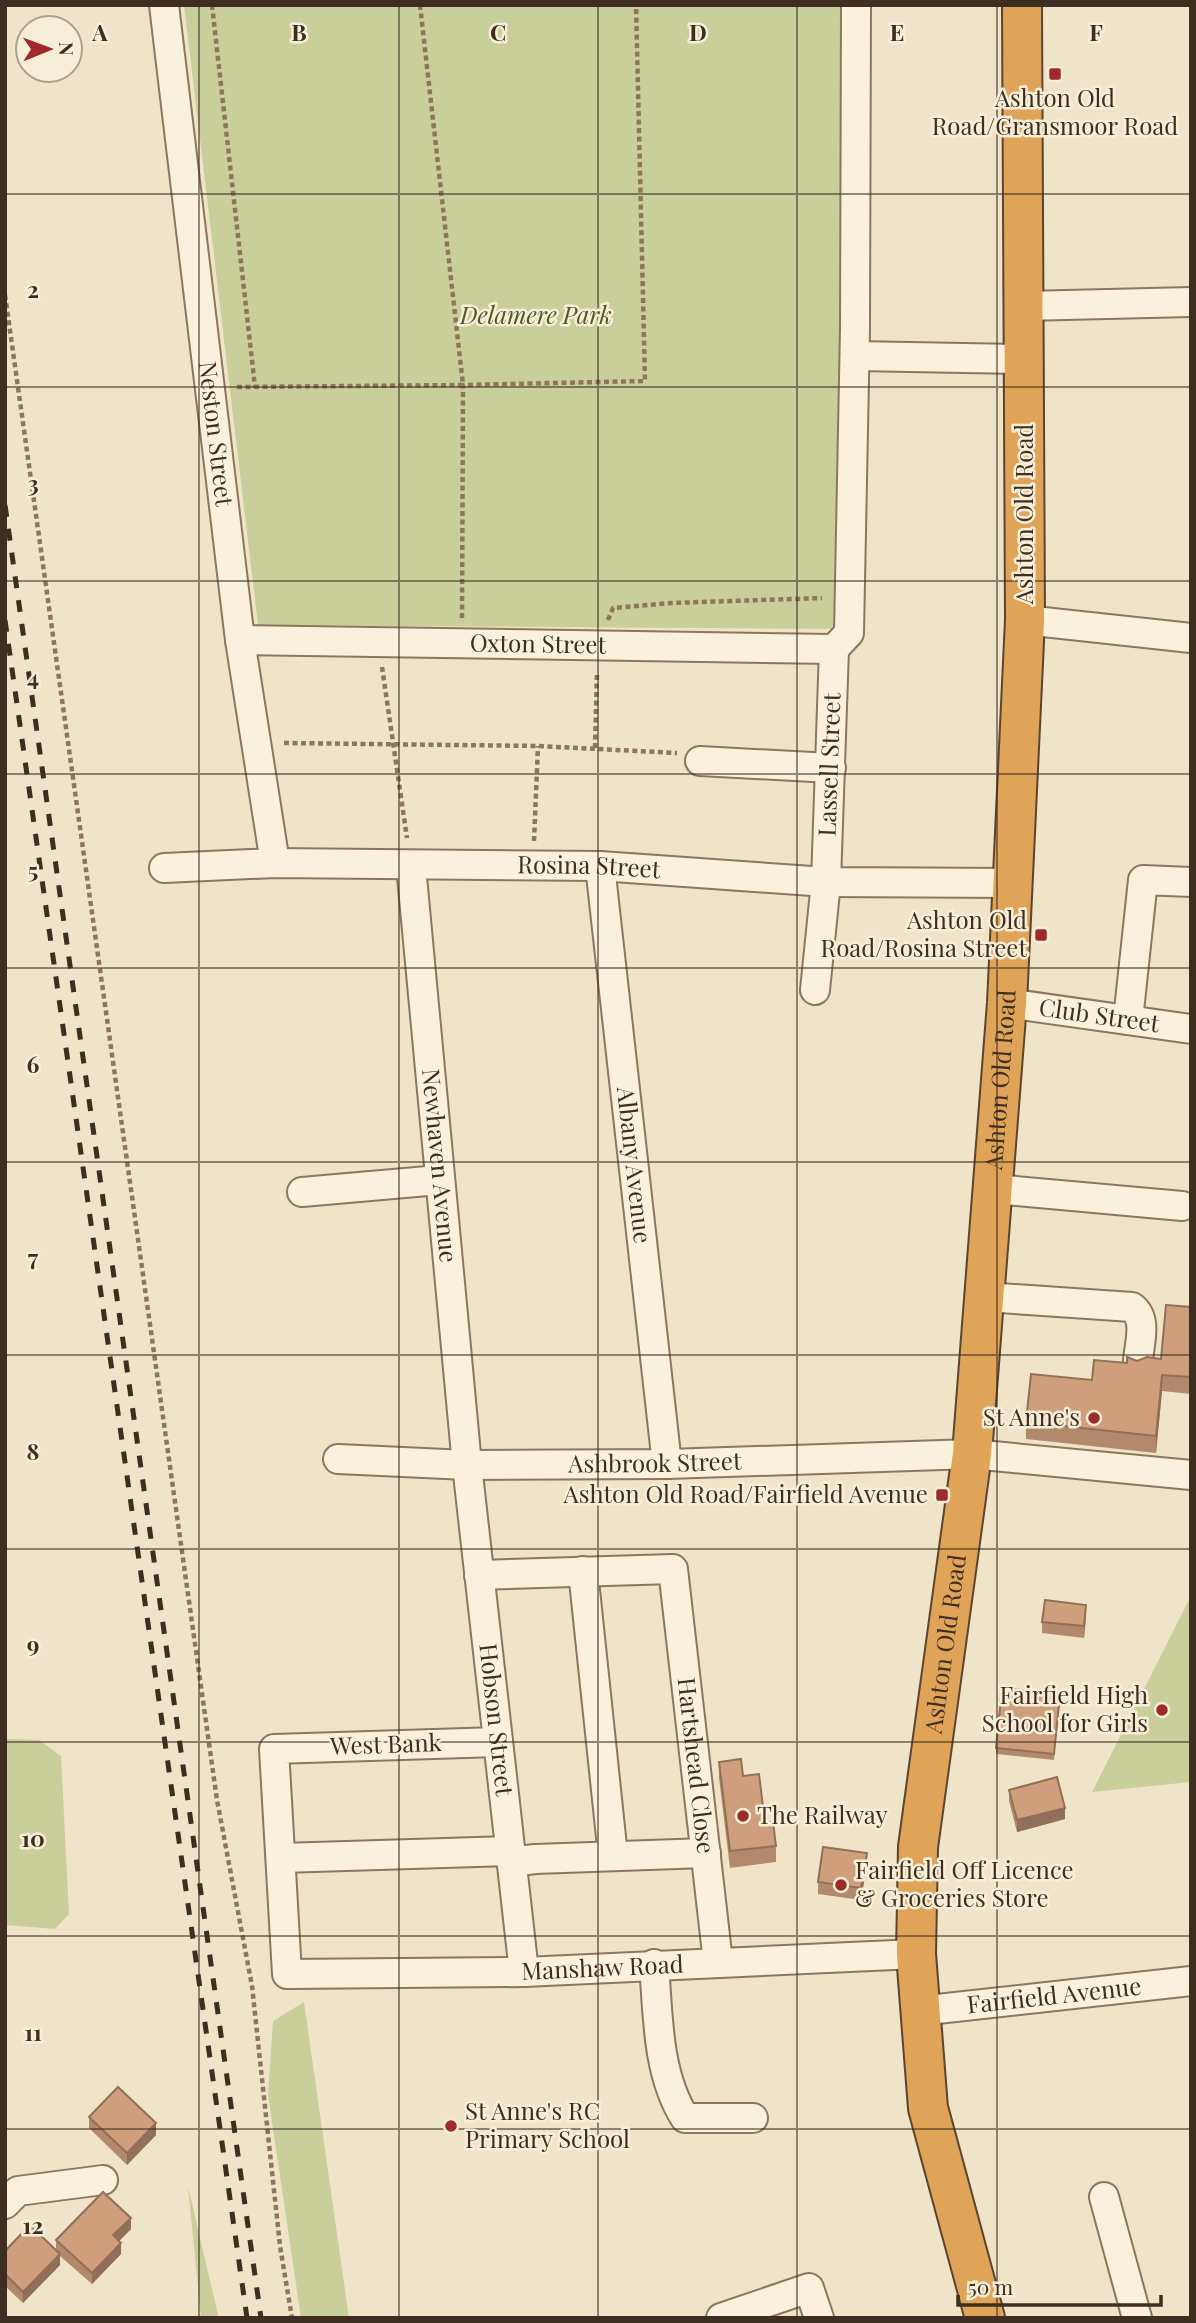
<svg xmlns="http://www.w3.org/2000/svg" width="1196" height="2323" font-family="'Playfair Display',serif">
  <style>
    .green { fill: #c9cf9b }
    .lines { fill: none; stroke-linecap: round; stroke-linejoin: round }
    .minor-casing { stroke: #8d765c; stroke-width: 32 }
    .highway-casing { stroke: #5b4430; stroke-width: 42 }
    .path { stroke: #8d765c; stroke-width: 4.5; stroke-dasharray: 5 3.5; stroke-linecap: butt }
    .minor { stroke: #faf1dc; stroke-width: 28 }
    .highway { stroke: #e0a458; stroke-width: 38 }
    .rail { stroke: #3d2e20; stroke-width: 5; stroke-dasharray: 12 12; stroke-linecap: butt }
    .wall { fill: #b2896c }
    .shaded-wall { fill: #916f58 }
    .building { fill: #cf9f7d; stroke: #916f58; stroke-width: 2 }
    .grid { fill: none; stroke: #3d2e20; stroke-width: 2; stroke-opacity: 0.55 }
    .poi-dot { fill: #9e2a2b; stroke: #f7eed8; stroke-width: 2.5 }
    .labels { text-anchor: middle; stroke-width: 5; stroke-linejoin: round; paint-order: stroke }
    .poi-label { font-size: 24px; fill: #3d2e20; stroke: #f7eed8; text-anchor: end }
    .park-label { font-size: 24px; font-style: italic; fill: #4d5a26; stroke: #f7eed8 }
    .street-label { font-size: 24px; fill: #3d2e20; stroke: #f7eed8 }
    .grid-label { font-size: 23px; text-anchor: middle; font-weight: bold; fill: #3d2e20; stroke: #f7eed8; stroke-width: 5; stroke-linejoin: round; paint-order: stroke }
  </style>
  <rect width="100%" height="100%" fill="#f0e4c8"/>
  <path class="green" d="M184 5H849L845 629 258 625Z
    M1191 1596V1782L1092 1792Z
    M5 1739 39 1740 61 1756 69 1914 55 1929 5 1925Z
    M304 2002 349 2318H301L268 2095 273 2021Z
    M188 2186 218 2315V2318H201Z"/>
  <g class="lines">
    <g class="minor-casing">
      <g id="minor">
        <path id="s1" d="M164 5 240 640 275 863"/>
        <path d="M1024 306 1191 302"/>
        <path d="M855 356 1024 359"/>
        <path d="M1025 620 1191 638"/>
        <path id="s2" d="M240 640 834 649"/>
        <path d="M834 649 849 633 855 328 856 5"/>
        <path d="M700 761 831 768"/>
        <path id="s3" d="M411 866 467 1465 524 1972"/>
        <path id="s4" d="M600 866 667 1464"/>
        <path id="s5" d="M164 868 275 863 600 866 826 882 1014 883"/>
        <path id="s6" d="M815 990 826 882 834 649"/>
        <path id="s7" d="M1007 1003 1191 1029"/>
        <path d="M1128 1020 1143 880 1191 882"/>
        <path d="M994 1189 1182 1206"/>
        <path d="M302 1192 439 1180"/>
        <path d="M985 1297 1132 1307C1148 1319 1139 1344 1138 1361"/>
        <path id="s8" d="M338 1459 467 1465 667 1464 972 1454 1191 1475"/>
        <path d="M583 1571 613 1856"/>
        <path id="s9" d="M479 1575 673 1569 718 1962"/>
        <path id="s10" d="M498 1742 274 1749 287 1974 524 1972 916 1954"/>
        <path d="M281 1858 510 1851"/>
        <path d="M511 1862 535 1859 706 1853"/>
        <path d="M654 1964C658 2015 657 2074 685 2118H753"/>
        <path id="s11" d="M919 2011 1191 1981"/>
        <path d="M1104 2197 1137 2318"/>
        <path d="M5 2204 18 2191 103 2180"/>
        <path d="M721 2318 809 2288 819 2318"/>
      </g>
    </g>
    <g class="highway-casing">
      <g id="highway">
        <path id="s12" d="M985 2318 928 2108 916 1954 918 1847 972 1454 1007 1003 1025 620 1022 5"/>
      </g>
    </g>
    <path class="path" d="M212 5 255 387
      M5 295 217 1800 252 1986 280 2246 292 2318
      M237 387 463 385 420 5
      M462 618 463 385 645 381 636 5
      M608 620 613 608 671 603 822 598
      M382 667 407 838
      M284 743 538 746 677 753
      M595 748 597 672
      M534 841 538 746"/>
    <use href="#minor" class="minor"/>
    <use href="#highway" class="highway"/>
    <path class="rail" d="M5 505 261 2318
      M5 620 247 2318"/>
  </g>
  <path class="wall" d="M1191 1307V1394L1162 1391 1156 1453 1026 1439V1422L1092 1380 1127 1363 1137 1361 1161 1359Z
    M1086 1616 1084 1638 1042 1633V1622Z
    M1060 1700 1054 1760 996 1754V1748Z
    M719 1762 743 1776 776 1846V1862L730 1868 719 1778Z
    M1009 1790 1065 1819 1017 1832 1009 1801Z
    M867 1864 861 1900 818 1894V1882Z
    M89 2117 156 2135 127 2165 89 2128Z
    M131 2229 119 2241 121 2254 92 2284 60 2256V2265L23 2303 5 2286V2251L56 2250V2240Z"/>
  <path class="shaded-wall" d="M1162 1375V1391L1156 1453V1436Z
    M1086 1605V1616L1084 1638V1626Z
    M1065 1808V1819L1017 1832V1820Z
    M867 1853V1864L861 1900V1888Z
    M156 2123V2135L127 2165V2153Z
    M131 2218V2229L113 2247V2235Z
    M121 2243V2254L92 2284V2273Z
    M60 2254V2265L23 2303V2292Z"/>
  <path class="building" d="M1166 1305 1191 1307V1377L1162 1375 1156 1436 1026 1422 1031 1374 1092 1380 1094 1360 1127 1363V1357L1137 1361 1147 1357 1161 1359Z
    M1045 1600 1086 1605 1084 1626 1042 1622Z
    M1002 1688 1060 1694 1054 1754 996 1748Z
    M741 1759 743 1776 759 1774 765 1823 773 1822 776 1846 730 1851 719 1762Z
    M1057 1777 1065 1808 1017 1820 1009 1790Z
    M823 1847 867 1853 861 1888 818 1882Z
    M118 2087 156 2123 127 2153 89 2117Z
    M103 2192 131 2218 113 2235 121 2243 92 2273 56 2240Z
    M30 2225 60 2254 23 2292 5 2274V2251Z"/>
  <path class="grid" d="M199 5V2318M399 5V2318M598 5V2318M797 5V2318M997 5V2318M5 194H1191M5 387H1191M5 581H1191M5 774H1191M5 968H1191M5 1162H1191M5 1355H1191M5 1549H1191M5 1742H1191M5 1936H1191M5 2129H1191"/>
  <g class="poi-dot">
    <rect x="1048" y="67" width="14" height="14" rx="3.5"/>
    <rect x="1034" y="928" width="14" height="14" rx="3.5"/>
    <circle cx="1094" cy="1418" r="7"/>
    <rect x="935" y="1488" width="14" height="14" rx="3.5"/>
    <circle cx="1162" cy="1710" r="7"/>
    <circle cx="743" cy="1816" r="7"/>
    <circle cx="841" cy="1885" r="7"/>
    <circle cx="451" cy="2126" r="7"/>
  </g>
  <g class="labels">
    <g class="poi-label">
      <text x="1055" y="107" text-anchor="middle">Ashton Old<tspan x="1055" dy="28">Road/Gransmoor Road</tspan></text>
      <text x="1027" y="929">Ashton Old<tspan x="1027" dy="28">Road/Rosina Street</tspan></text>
      <text x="1080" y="1426">St Anne's</text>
      <text x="928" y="1503">Ashton Old Road/Fairfield Avenue</text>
      <text x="1148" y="1704">Fairfield High<tspan x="1148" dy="28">School for Girls</tspan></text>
      <text x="757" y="1824" text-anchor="start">The Railway</text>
      <text x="855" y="1879" text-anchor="start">Fairfield Off Licence<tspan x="855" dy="28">&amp; Groceries Store</tspan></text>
      <text x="465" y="2120" text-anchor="start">St Anne's RC<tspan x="465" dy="28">Primary School</tspan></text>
    </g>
    <g class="park-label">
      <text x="536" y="324">Delamere Park</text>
    </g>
    <g class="street-label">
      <text dy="8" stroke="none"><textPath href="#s1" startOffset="432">Neston Street</textPath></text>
      <text transform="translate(1025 514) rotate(-90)" y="8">Ashton Old Road</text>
      <text dy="8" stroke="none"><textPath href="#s2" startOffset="298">Oxton Street</textPath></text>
      <text dy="8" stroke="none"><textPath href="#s6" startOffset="226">Lassell Street</textPath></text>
      <text dy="8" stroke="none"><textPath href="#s5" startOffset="425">Rosina Street</textPath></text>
      <text dy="8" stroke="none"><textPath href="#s7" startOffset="93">Club Street</textPath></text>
      <text dy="8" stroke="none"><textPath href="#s12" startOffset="1251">Ashton Old Road</textPath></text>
      <text dy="8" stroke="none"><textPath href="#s4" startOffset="301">Albany Avenue</textPath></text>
      <text dy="8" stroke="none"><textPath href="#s3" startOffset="301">Newhaven Avenue</textPath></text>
      <text dy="8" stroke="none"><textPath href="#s8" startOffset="317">Ashbrook Street</textPath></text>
      <text dy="8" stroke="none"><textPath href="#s12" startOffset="684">Ashton Old Road</textPath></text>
      <text dy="8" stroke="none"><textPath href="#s3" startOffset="858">Hobson Street</textPath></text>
      <text transform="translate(386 1745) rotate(-2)" y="8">West Bank</text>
      <text dy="8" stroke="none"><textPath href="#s9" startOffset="392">Hartshead Close</textPath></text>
      <text dy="8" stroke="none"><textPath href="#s10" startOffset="765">Manshaw Road</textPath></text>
      <text dy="8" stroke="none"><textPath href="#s11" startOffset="136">Fairfield Avenue</textPath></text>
    </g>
  </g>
  <g class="grid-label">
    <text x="100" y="41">A</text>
    <text x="299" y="41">B</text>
    <text x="498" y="41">C</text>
    <text x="698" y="41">D</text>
    <text x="897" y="41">E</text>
    <text x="1096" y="41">F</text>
    <text x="33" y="298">2</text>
    <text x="33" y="492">3</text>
    <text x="33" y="686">4</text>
    <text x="33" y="879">5</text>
    <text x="33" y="1073">6</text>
    <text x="33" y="1266">7</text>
    <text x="33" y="1460">8</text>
    <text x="33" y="1653">9</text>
    <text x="33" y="1847">10</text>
    <text x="33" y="2041">11</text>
    <text x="33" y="2234">12</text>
  </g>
  <rect width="1196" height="2323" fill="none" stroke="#3d2e20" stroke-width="14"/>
  <g transform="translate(49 49) rotate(89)"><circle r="33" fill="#f7eed8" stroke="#ada18e" stroke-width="2"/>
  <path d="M0-5L12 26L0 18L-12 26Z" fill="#9e2a2b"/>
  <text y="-10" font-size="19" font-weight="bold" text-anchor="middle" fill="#3d2e20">N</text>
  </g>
  <path d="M958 2295v10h203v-10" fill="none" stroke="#3d2e20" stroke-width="3.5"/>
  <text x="968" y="2295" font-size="21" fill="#3d2e20" stroke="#f7eed8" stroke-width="5" paint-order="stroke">50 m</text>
</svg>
